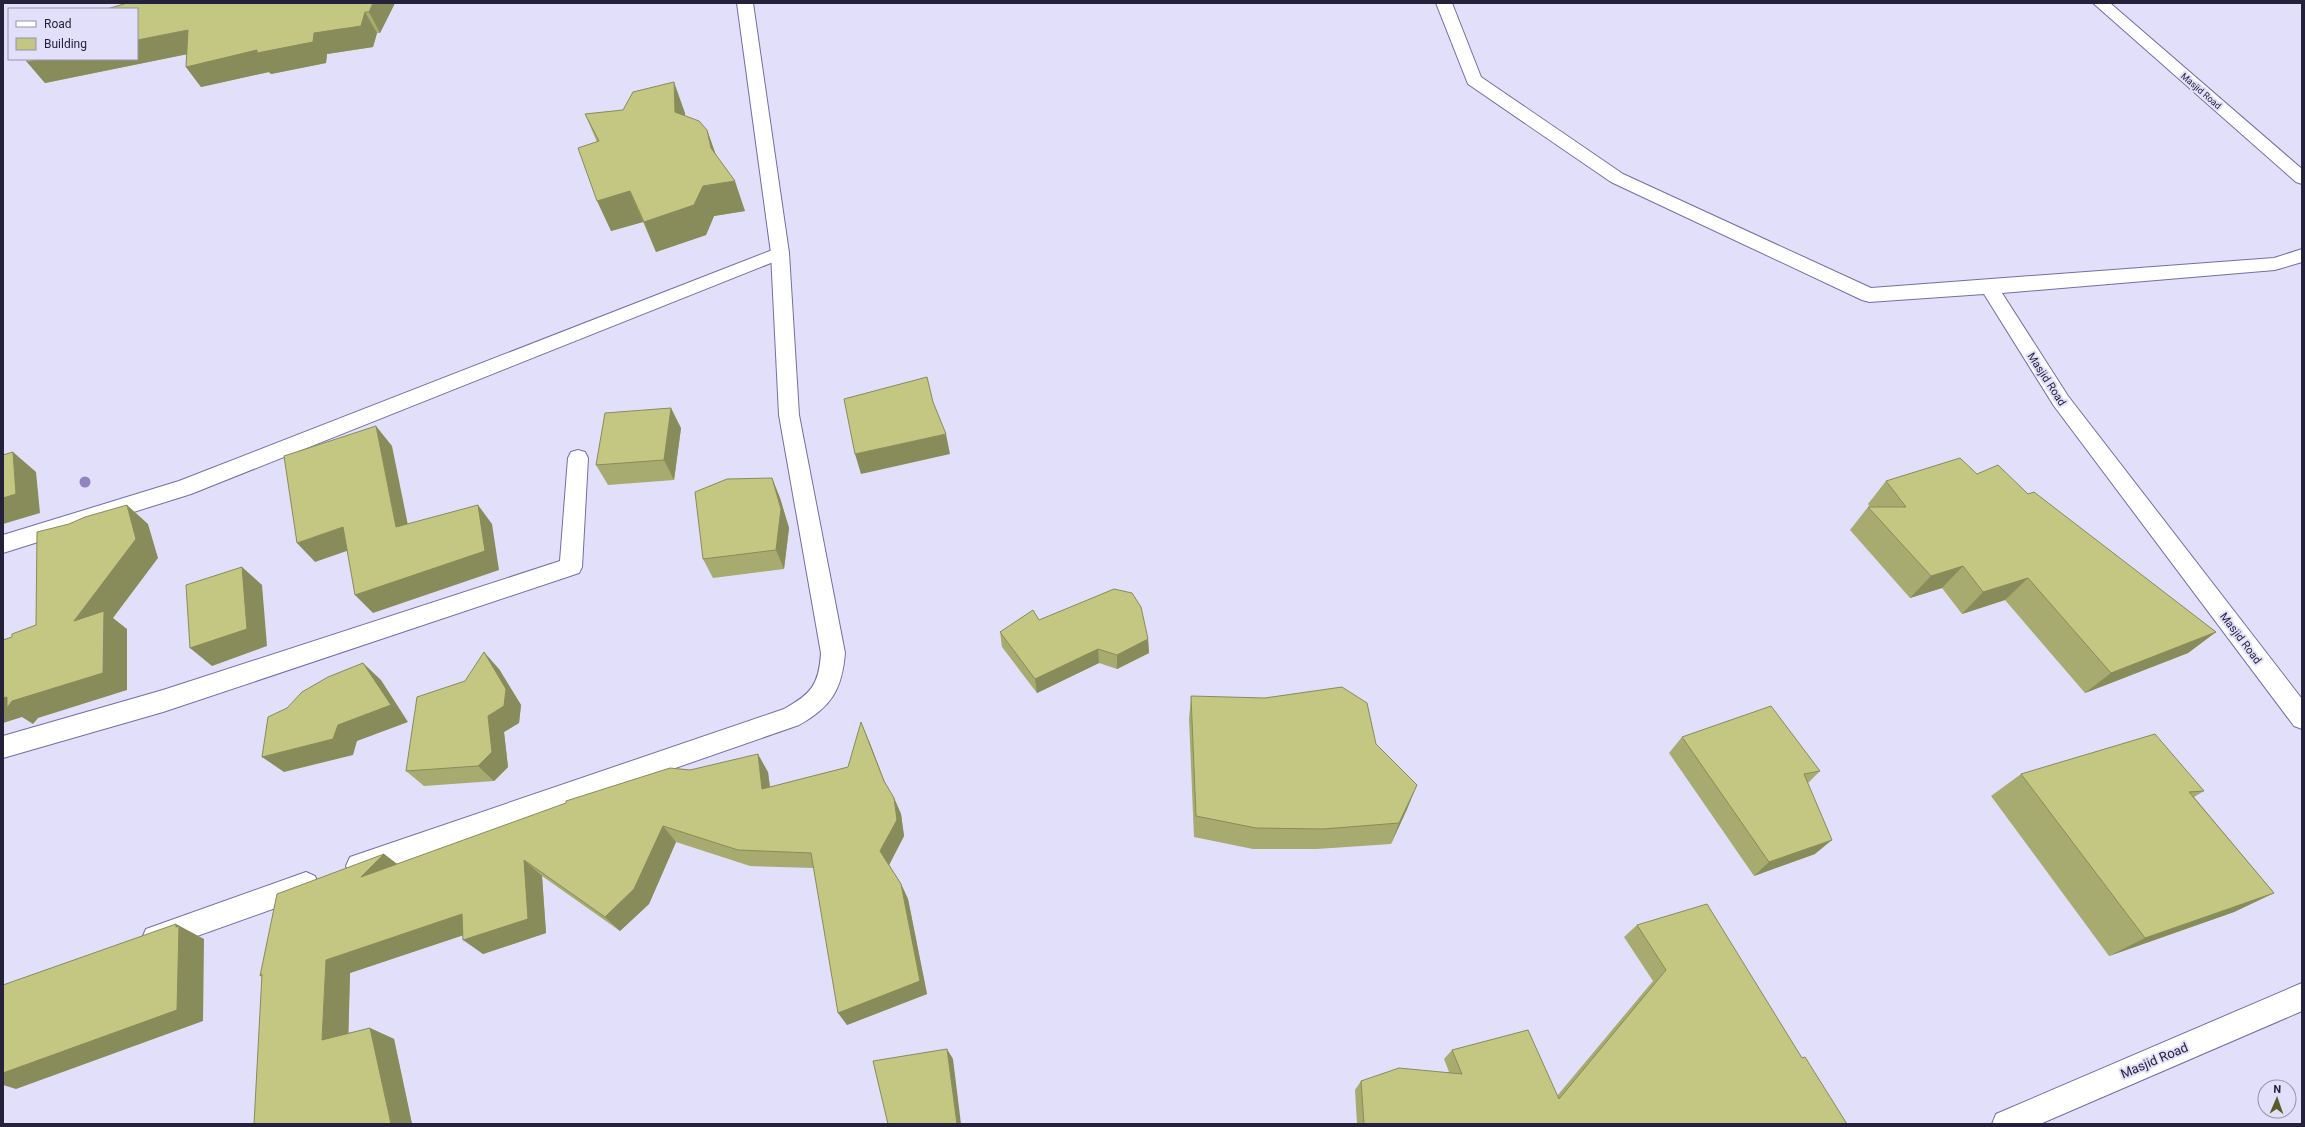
<svg xmlns="http://www.w3.org/2000/svg" width="2305" height="1127" font-family="Roboto,sans-serif">
  <style>
    .lines { fill: none; stroke-linecap: round; stroke-linejoin: round }
    .lane-casing { stroke: #766ca8; stroke-width: 2 }
    .street-casing { stroke: #766ca8; stroke-width: 2 }
    .lane { fill: #fff; fill-rule: evenodd }
    .street { fill: #fff; fill-rule: evenodd }
    .tree { fill: #9284c1 }
    .wall { fill: #a8ab6f }
    .shaded-wall { fill: #888b5a }
    .building { fill: #c3c781; stroke: #888b5a }
    .labels { text-anchor: middle; stroke-width: 4; stroke-linejoin: round; paint-order: stroke }
    .far-street-label { font-size: 9px; fill: #25213a; stroke: #e2dffa }
    .street-label { font-size: 11px; fill: #25213a; stroke: #e2dffa }
    .near-street-label { font-size: 13px; fill: #25213a; stroke: #e2dffa }
  </style>
  <rect width="100%" height="100%" fill="#e2dffa"/>
  <g class="lines">
    <g class="lane-casing">
      <path id="lane" d="M737 3H753L789 253 799 415 845 653C842 690 831 707 799 725L359 878 350 875 346 866 350 857 784 709C811 694 819 685 821 653L779 415 771 253Z
        M306 872 315 876 319 885 315 894 155 951 146 947 142 938 146 929Z"/>
    </g>
    <g class="street-casing">
      <path id="street" d="M1436 3H1452L1481 77 1623 174 1871 288 2274 258 2302 249V262L2275 270 2002 293 2068 396 2302 699V729L2294 726 2054 406 1984 294 1869 302 1862 300 1611 182 1468 84Z
        M2093 3H2110L2302 169V184L2296 182Z
        M780 247 786 249 789 253 786 257 191 494 3 553V535L179 481Z
        M578 450 585 452 588 458 582 567 579 573 163 712 3 758V736L163 690 560 561 568 458 571 452Z
        M2302 983V1011L2040 1124H1992L1996 1114Z"/>
    </g>
    <use href="#lane" class="lane"/>
    <use href="#street" class="street"/>
  </g>
  <circle class="tree" cx="85" cy="482" r="5.5"/>
  <path class="wall" d="M395 3 380 33H377L373 47 327 54 326 63 271 74 269 72 201 87 186 67 187 54 45 83 27 62Z
    M685 113V116L707 130 716 155 745 211 714 216 706 235 656 252 643 222 611 231 597 142 585 114Z
    M681 428 674 480 608 485 596 465Z
    M1977 474 2028 494 2216 632 2188 653 2085 693 2005 600 1962 614 1942 588 1910 598 1850 530 1868 507H1870L1868 504 1886 481Z
    M772 478 780 498 789 528 784 569 713 578 703 559Z
    M1039 620 1148 639 1149 653 1117 669 1099 663 1037 693 1002 647 1000 632Z
    M499 669 521 705 519 723 504 732 508 767 494 781 424 786 406 771 465 681Z
    M1191 696 1376 744 1408 807 1391 844 1317 849H1253L1194 837 1189 719Z
    M1682 737 1820 771 1808 783 1815 854 1754 876 1669 753Z
    M869 741 885 784 894 798 901 814 904 836 889 865 901 884 908 899 927 994 847 1025 814 868 750 866 676 842 649 904 620 931 542 876 546 933 483 954 463 935 350 973 348 1033 370 1028 394 1039 412 1124 262 977 260 976 384 854 397 864 690 770 768 772 770 787 848 767Z
    M2021 774 2204 791 2194 797 2274 893 2234 912 2109 956 1991 796Z
    M1637 925 1802 1058 1847 1124H1357L1355 1090 1361 1081 1449 1072 1444 1059 1452 1050 1557 1096 1653 981 1624 937Z"/>
  <path class="shaded-wall" d="M373 3H395L380 33 369 12Z
    M365 12 377 33 373 47 327 54 326 63 271 74 269 72 201 87 186 67 314 33Z
    M188 30 203 51 45 83 27 62 42 59H137V40Z
    M674 82 685 113 686 143 675 112Z
    M707 130 718 161 711 148Z
    M735 181 745 211 714 216 706 235 656 252 644 222 703 186Z
    M630 191 643 222 611 231 597 201Z
    M671 408 681 428 674 480 664 460Z
    M376 426 392 446 412 545 396 527Z
    M946 434 950 454 861 474 855 454Z
    M13 452 36 472 40 513 3 524V498Z
    M772 478 780 498 789 528 784 569 776 550Z
    M127 505 148 524 158 558 113 618 127 629V690L38 718 33 724 22 717 3 723V698L74 621Z
    M478 505 492 524 499 570 373 613 355 595Z
    M343 527 361 546 315 562 297 543Z
    M1963 566 1942 588 1910 598 1931 576Z
    M242 567 262 585 267 646 212 666 190 648Z
    M2028 578 2005 600 1962 614 1983 592Z
    M2216 632 2188 653 2085 693 2111 673Z
    M1148 639 1149 653 1117 669V655Z
    M1098 649 1099 663 1037 693 1035 679Z
    M484 652 499 669 521 705 519 723 504 732 508 767 494 781 478 766Z
    M363 663 381 680 408 722 357 741 353 755 284 772 262 757 338 725Z
    M861 722 869 741 891 798 884 781Z
    M758 754 768 772 772 805 762 789Z
    M1417 785 1408 807 1391 844 1399 823Z
    M894 798 901 814 904 836 888 867 880 851Z
    M663 826 676 842 649 904 620 931 605 917Z
    M1832 840 1815 854 1754 876 1769 862Z
    M384 854 405 870 361 877Z
    M524 860 542 876 546 933 483 954 463 940Z
    M901 884 908 899 927 994 847 1025 838 1013Z
    M2274 893 2234 912 2109 956 2145 938Z
    M462 914 482 929 350 973 348 1052 322 1040 326 960Z
    M176 924 204 939 203 1021 16 1089 3 1085V1073L176 927Z
    M370 1028 394 1039 412 1124H391Z
    M947 1049 953 1059 961 1124H957Z"/>
  <path class="building" d="M127 3H373L369 12H365L361 26 314 33 313 42 257 53V50L186 67 188 30 137 40V9H107Z
    M27 59H42L27 62Z
    M674 82 675 112 699 121 707 130 711 148 735 181 703 186 694 205 644 222 630 191 597 201 578 148 599 141 585 114 623 110 633 92Z
    M927 377 933 402 946 434 855 454 844 399Z
    M671 408 664 460 596 465 605 413Z
    M376 426 396 527 478 505 485 551 355 595 343 527 297 543 284 456Z
    M13 452 16 494 3 498V455Z
    M1960 458 1977 474 1998 465 2028 494 2034 492 2216 632 2111 673 2028 578 1983 592 1963 566 1931 576 1868 507H1906L1886 481Z
    M772 478 781 509 776 550 703 559 695 492 727 479Z
    M127 505 136 539 74 621 104 611 103 673 12 701 7 708V697L3 698V640L12 637V634L36 625 37 532 69 524 85 517Z
    M242 567 247 629 190 648 186 585Z
    M1114 589 1132 593 1141 607 1148 639 1117 655 1098 649 1035 679 1000 632 1033 610 1039 620Z
    M484 652 506 689 504 706 488 716 492 752 478 766 406 771 417 697 465 681Z
    M363 663 391 705 338 725 333 739 262 757 268 717 287 708 302 692 328 677Z
    M1342 687 1367 703 1376 744 1417 785 1399 823 1323 829 1256 828 1196 816 1191 696 1265 698Z
    M1771 706 1820 771 1804 774 1832 840 1769 862 1682 737Z
    M861 722 884 781 894 798 897 820 880 851 901 884 920 981 838 1013 811 853 738 850 663 826 634 889 605 917 524 860 528 919 463 940 462 914 326 960 322 1040 370 1028 391 1124H254L262 974 260 976 277 894 384 854 361 877 566 803V801L670 768 690 770 758 754 762 789 848 767Z
    M2155 734 2204 791 2189 792 2274 893 2145 938 2021 774Z
    M1707 904 1802 1058 1805 1057 1847 1124H1364L1361 1081 1399 1068 1462 1074 1452 1050 1528 1030 1559 1099 1666 970 1637 925Z
    M176 924V927L179 926 177 1010 3 1073V985Z
    M947 1049 957 1124H888L873 1061Z"/>
  <g class="labels">
    <g class="far-street-label">
      <text transform="translate(2201 91) rotate(41)" y="3">Masjid Road</text>
    </g>
    <g class="street-label">
      <text transform="translate(2047 379) rotate(57)" y="4">Masjid Road</text>
      <text transform="translate(2241 638) rotate(53)" y="4">Masjid Road</text>
    </g>
    <g class="near-street-label">
      <text transform="translate(2154 1060) rotate(-23)" y="5">Masjid Road</text>
    </g>
  </g>
  <rect width="2305" height="1127" fill="none" stroke="#25213a" stroke-width="8"/>
  <rect x="8" y="8" width="130" height="52" fill="#e2dffa" stroke="#9693ad"/>
  <rect x="16" y="21" width="20" height="6" fill="#ffffff" stroke="#9693ad"/>
  <text x="44" y="28" font-size="12" fill="#25213a">Road</text>
  <rect x="16" y="38" width="20" height="12" fill="#c3c781" stroke="#9693ad"/>
  <text x="44" y="48" font-size="12" fill="#25213a">Building</text>
  <g transform="translate(2277 1099) rotate(2)"><circle r="19" fill="#e2dffa" stroke="#9693ad"/>
  <path d="M0-3L7 15L0 10L-7 15Z" fill="#595b28"/>
  <text y="-6" font-size="11" font-weight="bold" text-anchor="middle" fill="#25213a">N</text>
  </g>
</svg>
